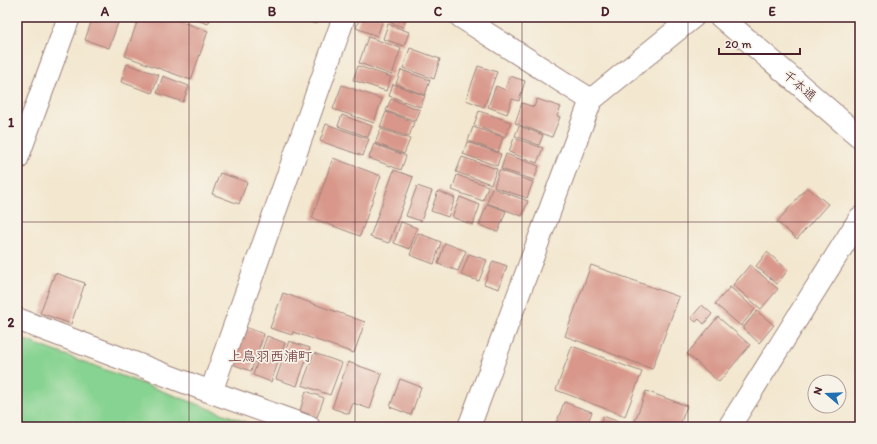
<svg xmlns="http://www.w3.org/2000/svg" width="877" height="444" font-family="Itim,'Klee One',sans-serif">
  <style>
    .green { fill: #87d391; stroke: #68795e }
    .building { fill: #d8978a }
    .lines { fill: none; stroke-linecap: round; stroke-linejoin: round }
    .minor-casing { stroke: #9e837d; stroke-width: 24 }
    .minor { stroke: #fff; stroke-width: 22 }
    .grid { fill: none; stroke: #4a1f2b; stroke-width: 1; stroke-opacity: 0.55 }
    .labels { text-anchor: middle; stroke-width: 3.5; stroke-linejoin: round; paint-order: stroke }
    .street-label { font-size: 13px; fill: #4a1f2b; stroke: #f7f3e8 }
    .neighbourhood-label { font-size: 14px; font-weight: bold; fill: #7c494c; stroke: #f7f3e8 }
    .neatline { fill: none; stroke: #4a1f2b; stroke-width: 1.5 }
    .grid-label { font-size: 13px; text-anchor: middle; font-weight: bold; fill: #4a1f2b }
  </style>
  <rect width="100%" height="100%" fill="#f7f3e8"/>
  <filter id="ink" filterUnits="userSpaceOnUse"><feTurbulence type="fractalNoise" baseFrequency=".025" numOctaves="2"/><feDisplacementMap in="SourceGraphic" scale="8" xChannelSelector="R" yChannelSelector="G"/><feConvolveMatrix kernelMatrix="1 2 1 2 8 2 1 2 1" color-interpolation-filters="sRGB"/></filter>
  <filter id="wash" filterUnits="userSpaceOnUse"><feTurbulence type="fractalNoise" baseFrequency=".012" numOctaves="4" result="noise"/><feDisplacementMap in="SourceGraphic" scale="16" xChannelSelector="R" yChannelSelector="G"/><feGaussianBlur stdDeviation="0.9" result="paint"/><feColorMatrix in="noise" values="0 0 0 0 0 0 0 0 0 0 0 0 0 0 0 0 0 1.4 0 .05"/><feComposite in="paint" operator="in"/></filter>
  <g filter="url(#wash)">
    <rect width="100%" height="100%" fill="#f3e7cf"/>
    <path class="green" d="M17 337 259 427H17Z"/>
    <g id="blocks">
      <path class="building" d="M93 17H120L109 48 85 40Z
        M139 17H168L208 31 191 80 125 56Z
        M188 17H211L208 24Z
        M297 17H319L316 24Z
        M360 17H384L377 36 356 28Z
        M390 17H407L403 27 388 22Z
        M388 24 409 32 404 46 383 39Z
        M368 37 401 48 392 75 359 63Z
        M410 48 440 59 434 79 403 68Z
        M127 64 159 75 152 93 121 82Z
        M358 66 391 77 386 91 353 80Z
        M478 66 497 72 484 107 466 100Z
        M401 70 430 80 425 95 396 84Z
        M163 76 189 86 183 102 157 93Z
        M510 76 525 81 519 101 512 99 507 114 488 107 496 86 505 90Z
        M393 84 425 96 420 107 389 96Z
        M342 85 382 99 374 123 333 109Z
        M391 99 420 110 416 121 386 111Z
        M537 99 561 107 557 116 560 117 552 137 515 123 522 103 534 107Z
        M479 111 511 122 505 137 474 125Z
        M386 112 414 122 409 137 380 127Z
        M342 115 372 126 368 137 338 126Z
        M326 124 369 139 363 156 320 141Z
        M519 126 543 135 539 145 515 136Z
        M473 127 503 137 498 152 468 141Z
        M381 129 410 139 404 154 375 143Z
        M514 138 543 148 537 163 509 152Z
        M467 142 501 154 497 166 463 154Z
        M374 144 406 156 401 170 369 158Z
        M506 154 539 166 534 180 501 169Z
        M462 157 497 169 491 184 456 172Z
        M333 158 381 176 360 236 312 218Z
        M394 170 413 177 389 243 370 237Z
        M499 170 533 182 527 198 494 187Z
        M220 173 247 182 239 204 212 194Z
        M457 175 488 186 483 201 452 190Z
        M417 186 432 191 421 221 406 216Z
        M807 187 828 204 797 239 777 222Z
        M492 188 528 201 522 216 487 203Z
        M438 191 455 198 448 217 431 211Z
        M460 197 480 205 473 225 452 217Z
        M487 204 506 211 498 232 479 225Z
        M401 222 417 228 410 249 394 243Z
        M418 233 441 242 434 264 410 255Z
        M445 243 466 251 458 271 438 264Z
        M767 252 788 270 777 284 756 266Z
        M469 254 487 260 479 281 461 275Z
        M493 261 507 266 499 289 484 284Z
        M591 265 679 297 652 369 565 336Z
        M750 265 778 289 761 309 733 285Z
        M55 273 85 283 71 324 40 313Z
        M730 287 755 309 741 326 715 304Z
        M283 293 365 322 354 353 293 332 292 335 270 328Z
        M702 305 712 314 704 324 699 319 696 322 691 318Z
        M757 311 774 325 759 343 743 328Z
        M718 317 750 345 719 382 687 354Z
        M245 327 264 334 251 371 232 364Z
        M267 336 285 343 271 382 253 375Z
        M289 341 310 348 297 386 276 379Z
        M572 346 642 372 625 416 556 390Z
        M314 353 342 363 330 395 302 385Z
        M348 362 382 374 370 409 353 403 349 414 332 408Z
        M400 379 421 387 411 415 390 407Z
        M306 391 324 398 317 417 300 411Z
        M646 391 687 406 679 427H650L635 421Z
        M564 402 592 412 586 427H555Z
        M603 416 627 425 626 427H599Z"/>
    </g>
  </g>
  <g filter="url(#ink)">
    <use href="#blocks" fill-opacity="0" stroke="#9e837d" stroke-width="1"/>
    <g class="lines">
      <g class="minor-casing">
        <path id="minor" d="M461 17 591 100
          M721 17 860 137
          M17 159 69 17
          M17 319 211 392 309 427
          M211 392 344 17
          M469 427 591 100 693 17
          M729 427 860 218"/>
      </g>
      <use href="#minor" class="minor"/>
    </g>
  </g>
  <path class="grid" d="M189 17V427M355 17V427M522 17V427M688 17V427M17 222H860"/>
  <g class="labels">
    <g class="street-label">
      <text transform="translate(800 85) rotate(41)" y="5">千本通</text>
    </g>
    <g class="neighbourhood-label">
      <text x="270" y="361">上鳥羽西浦町</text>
    </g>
  </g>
  <rect width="877" height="444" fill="none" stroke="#f7f3e8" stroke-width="44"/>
  <g transform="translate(827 394) rotate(289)"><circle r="19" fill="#f7f3e8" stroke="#b29e9c"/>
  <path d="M0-3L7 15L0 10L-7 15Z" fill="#1f6fb2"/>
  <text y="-6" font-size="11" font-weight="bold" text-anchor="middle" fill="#4a1f2b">N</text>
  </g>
  <path d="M719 48v6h81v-6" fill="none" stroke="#4a1f2b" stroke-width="2"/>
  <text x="725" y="48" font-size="12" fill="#4a1f2b" stroke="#f7f3e8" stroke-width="3" paint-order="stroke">20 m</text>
  <rect x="22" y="22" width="833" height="400" class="neatline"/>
  <g class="grid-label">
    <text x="105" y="16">A</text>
    <text x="272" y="16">B</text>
    <text x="438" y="16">C</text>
    <text x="605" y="16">D</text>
    <text x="772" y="16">E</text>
    <text x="11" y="127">1</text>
    <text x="11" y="327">2</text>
  </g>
</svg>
